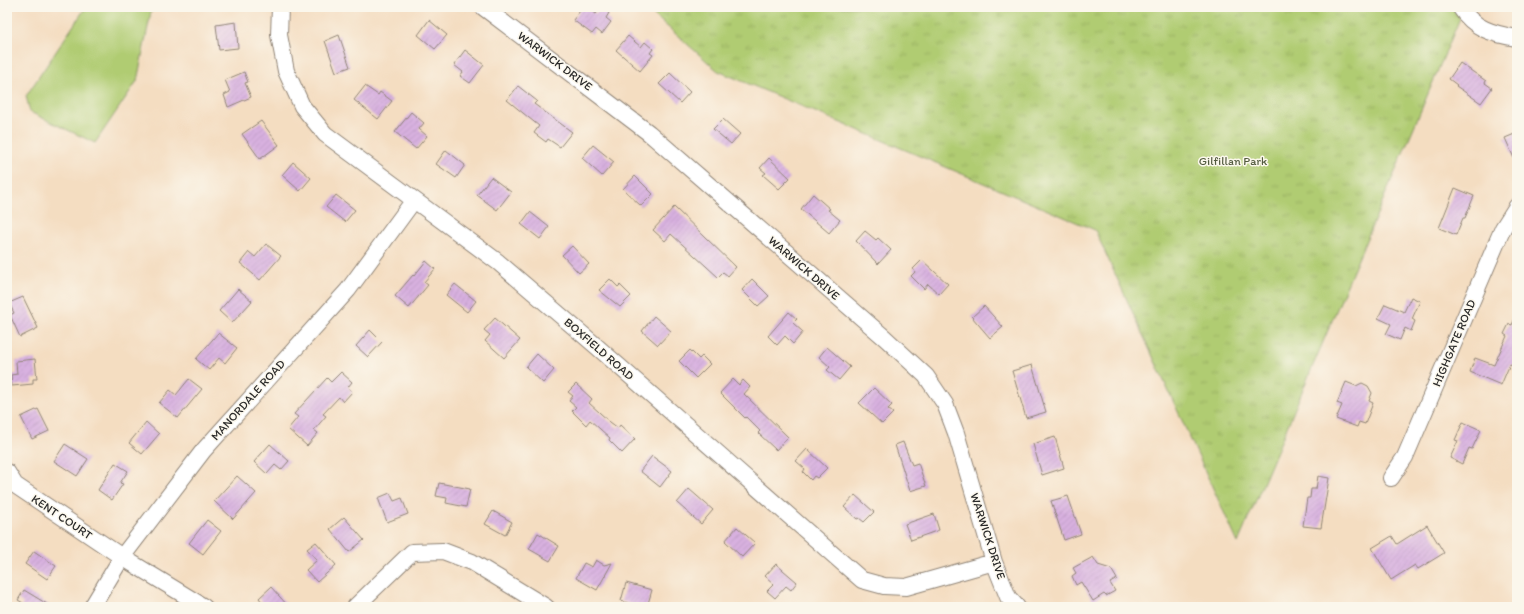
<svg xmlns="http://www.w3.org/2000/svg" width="1524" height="614" font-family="Itim,sans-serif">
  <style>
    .grass { fill: url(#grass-tufts); stroke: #6e7c4e }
    .pitch { fill: #b0cc72; stroke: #6e7c4e }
    .building { fill: url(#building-hatch) }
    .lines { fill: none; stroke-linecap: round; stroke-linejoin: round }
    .minor-casing { stroke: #908476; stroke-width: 18 }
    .minor { stroke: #fff; stroke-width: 16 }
    .labels { text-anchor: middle; stroke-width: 3; stroke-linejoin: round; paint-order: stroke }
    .street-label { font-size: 12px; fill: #2b2b2b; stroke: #fbf7ec }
    .park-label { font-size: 12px; fill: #535b40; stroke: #fbf7ec }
  </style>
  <defs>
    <pattern id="grass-tufts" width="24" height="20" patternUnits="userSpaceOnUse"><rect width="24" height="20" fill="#b0cc72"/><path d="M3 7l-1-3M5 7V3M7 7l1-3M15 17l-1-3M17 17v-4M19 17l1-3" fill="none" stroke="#98af63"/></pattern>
    <pattern id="building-hatch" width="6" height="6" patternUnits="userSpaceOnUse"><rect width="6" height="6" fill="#d8b1e0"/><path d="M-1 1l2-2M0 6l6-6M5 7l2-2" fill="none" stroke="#ba98c0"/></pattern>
  </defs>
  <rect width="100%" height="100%" fill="#fbf7ec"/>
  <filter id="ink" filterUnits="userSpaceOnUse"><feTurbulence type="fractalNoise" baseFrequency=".025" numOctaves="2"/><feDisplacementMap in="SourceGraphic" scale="8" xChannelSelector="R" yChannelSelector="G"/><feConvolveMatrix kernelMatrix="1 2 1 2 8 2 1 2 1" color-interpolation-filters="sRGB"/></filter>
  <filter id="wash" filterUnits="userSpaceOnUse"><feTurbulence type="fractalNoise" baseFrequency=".012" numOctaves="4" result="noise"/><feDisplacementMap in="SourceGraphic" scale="16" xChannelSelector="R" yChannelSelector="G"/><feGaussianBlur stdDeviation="0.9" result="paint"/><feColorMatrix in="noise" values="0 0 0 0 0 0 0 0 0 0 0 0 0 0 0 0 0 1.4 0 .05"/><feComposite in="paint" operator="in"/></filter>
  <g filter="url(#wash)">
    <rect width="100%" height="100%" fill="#f4ddc1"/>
    <path class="grass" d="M645 7H1453L1460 18 1238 543 1095 230 718 71Z"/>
    <path class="pitch" d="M86 7H152L137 81 95 143 30 112 26 96Z"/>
    <g id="blocks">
      <path class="building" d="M583 7H587L596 14 601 7 609 13 606 18 611 22 602 34 596 29 592 34 573 20Z
        M429 20 447 35 435 49 418 35Z
        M236 22 238 48 219 50 216 25Z
        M339 35 350 67 336 72 325 41Z
        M628 36 641 47 645 42 653 49 650 53 653 55 640 71 616 50Z
        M465 50 484 65 470 83 460 76 463 72 454 65Z
        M1460 63 1486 81 1485 83 1492 88 1481 103 1456 86 1457 85 1449 79Z
        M244 72 248 82 245 83 251 97 228 107 224 95 230 92 225 80Z
        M670 73 690 92 680 103 659 84Z
        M365 86 378 95 380 92 392 101 378 119 354 100Z
        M518 86 537 101 534 104 572 132 560 147 548 139 546 142 534 133 539 126 507 100Z
        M411 112 424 123 419 129 427 136 416 149 395 132Z
        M723 119 740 134 731 144 713 129Z
        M261 121 279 145 260 159 242 134Z
        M1517 133V165L1505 138Z
        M593 145 614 162 602 176 582 158Z
        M446 150 465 165 456 178 436 164Z
        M769 158 790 178 779 189 763 175 766 173 760 168Z
        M293 162 311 178 300 191 282 175Z
        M635 176 653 194 641 206 623 189Z
        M491 177 511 192 497 210 477 195Z
        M1455 188 1474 196 1465 218H1463L1456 235 1439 228Z
        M813 194 830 209 828 210 840 220 829 233 801 209Z
        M336 195 355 210 345 222 326 207Z
        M674 207 736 267 728 276 723 272 718 277 671 234 665 241 653 230Z
        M530 212 549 227 540 239 521 224Z
        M865 231 876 240 878 238 891 250 878 264 856 241Z
        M266 244 281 256 260 280 240 263 249 252 255 257Z
        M572 246 589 264 579 273 562 255Z
        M922 260 948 284 939 294 928 284 924 289 911 276 915 272 913 269Z
        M426 261 435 269 424 282 428 285 409 308 395 296 413 275 414 276Z
        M610 279 618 287 620 285 631 296 620 307 599 290Z
        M752 279 769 296 758 306 742 290Z
        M455 284 476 301 467 312 446 295Z
        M238 289 252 301 232 323 219 311Z
        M23 297 38 328 20 337 10 315 14 313 9 303Z
        M1411 297 1420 301 1412 319 1415 321 1411 331 1405 328 1400 340 1386 334 1391 324 1378 318 1385 304 1404 312Z
        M984 306 1003 327 990 338 972 317Z
        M789 312 797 319 793 323 803 332 793 344 785 336 777 345 768 336Z
        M1517 314V367L1510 364 1501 385 1470 372 1475 358 1494 365 1507 336 1504 334 1509 324 1512 325Z
        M654 316 671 331 658 345 642 331Z
        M495 318 520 340 504 358 485 341 490 335 484 330Z
        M370 330 382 342 368 357 356 346Z
        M218 333 237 348 225 363 219 358 209 370 196 359Z
        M827 347 850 367 839 380 827 370 830 367 819 357Z
        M690 350 699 359 702 356 710 364 696 378 679 361Z
        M537 354 554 370 543 383 526 367Z
        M35 359 37 379H33V384L12 386 11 375 17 374 16 361Z
        M1032 365 1046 412 1026 418 1012 371Z
        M341 372 352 382 348 387 352 392 343 402 339 397 323 414 326 416 314 430 318 433 307 446 288 429 298 417 294 414 327 378 331 382Z
        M189 379 202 389 178 418 159 403 170 390 176 395Z
        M733 379 739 385 743 380 750 387 744 394 788 437 776 450 758 433 760 431 746 417 745 418 720 393Z
        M1346 382 1356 386 1362 383 1368 386 1372 393 1369 401 1373 403 1365 424 1359 422 1357 427 1336 419 1342 405 1337 403Z
        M576 384 592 399 589 403 610 422 618 428 620 425 635 439 622 453 609 440 610 438 590 420 586 425 572 411 576 407 569 401 573 396 568 392Z
        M874 388 892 405 888 409 893 413 882 424 859 403Z
        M38 409 49 431 32 439 21 417Z
        M146 422 159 434 142 454 129 443Z
        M1463 422 1481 430 1472 449 1469 448 1462 464 1450 458 1458 441 1455 440Z
        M1055 437 1064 468 1042 475 1033 444Z
        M903 442 912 465 918 463 926 486 910 491 895 445Z
        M65 444 88 459 77 476 54 461Z
        M270 444 289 461 281 470 275 465 267 474 254 462Z
        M807 449 827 468 817 478 814 476 811 480 803 472 805 469 796 461Z
        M652 456 672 471 660 487 640 471Z
        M115 463 128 471 120 483 123 484 112 500 98 490Z
        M237 476 256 493 233 519 214 501Z
        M1318 476 1329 478 1321 528 1303 526 1307 498H1310L1311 489H1316Z
        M439 483 470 489 466 507 446 503 447 498 436 496Z
        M689 489 713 510 701 524 677 503Z
        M390 493 394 501 402 498 408 514 387 522 378 498Z
        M855 495 874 512 864 522 859 518 857 519 844 507Z
        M1068 496 1081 534 1064 540 1051 501Z
        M493 511 512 522 505 535 485 524Z
        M934 514 939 530 911 540 905 524Z
        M344 517 364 540 349 552 330 529Z
        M207 520 221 531 203 554 189 543Z
        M1427 525 1444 553 1418 569 1415 565 1391 580 1372 548 1392 536 1397 544Z
        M737 527 755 543 742 557 725 541Z
        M538 533 559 546 550 561 529 549Z
        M316 542 336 565 317 582 306 570 317 560 307 549Z
        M34 551 56 566 47 579 25 564Z
        M1093 557 1098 565 1111 569 1117 579 1110 583 1115 591 1106 596 1104 594 1093 601 1081 582 1076 585 1072 576 1076 573 1073 568Z
        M596 560 604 565 612 563 597 590 576 578 584 563 592 567Z
        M776 564 797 582 791 590 786 586 775 598 767 591 774 584 765 576Z
        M626 583 652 590 647 607H640L621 601Z
        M271 587 289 607H266L259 598Z
        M24 590 52 607H21L23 603 18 600Z"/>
    </g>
  </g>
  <g filter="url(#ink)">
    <use href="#blocks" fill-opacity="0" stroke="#908476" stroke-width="1"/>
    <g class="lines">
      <g class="minor-casing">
        <path id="minor" d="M280 7 279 35 286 71 302 106 325 134 498 262 595 345 862 580 884 586 906 587 994 562
          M483 7 649 133 885 338 926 376 945 404 956 433 994 562 1008 597 1017 607
          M1460 7C1474 29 1493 34 1517 38
          M7 472 15 485 122 557 204 607
          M1391 478 1405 457 1503 228 1517 206
          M92 607 122 557 203 451 348 290 414 200
          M355 607 412 552 443 551 472 562 546 607"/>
      </g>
      <use href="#minor" class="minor"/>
    </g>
  </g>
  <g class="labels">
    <g class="street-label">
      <text transform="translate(555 61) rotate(37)" y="4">WARWICK DRIVE</text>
      <text transform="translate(804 268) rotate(41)" y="4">WARWICK DRIVE</text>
      <text transform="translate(1454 343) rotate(-67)" y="4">HIGHGATE ROAD</text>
      <text transform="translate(599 349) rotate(41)" y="4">BOXFIELD ROAD</text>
      <text transform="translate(248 400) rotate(-48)" y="4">MANORDALE ROAD</text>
      <text transform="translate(62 517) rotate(34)" y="4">KENT COURT</text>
      <text transform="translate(988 536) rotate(72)" y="4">WARWICK DRIVE</text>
    </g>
    <g class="park-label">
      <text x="1233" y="165">Gilfillan Park</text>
    </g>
  </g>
  <rect width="1524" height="614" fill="none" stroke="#fbf7ec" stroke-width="24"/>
</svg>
